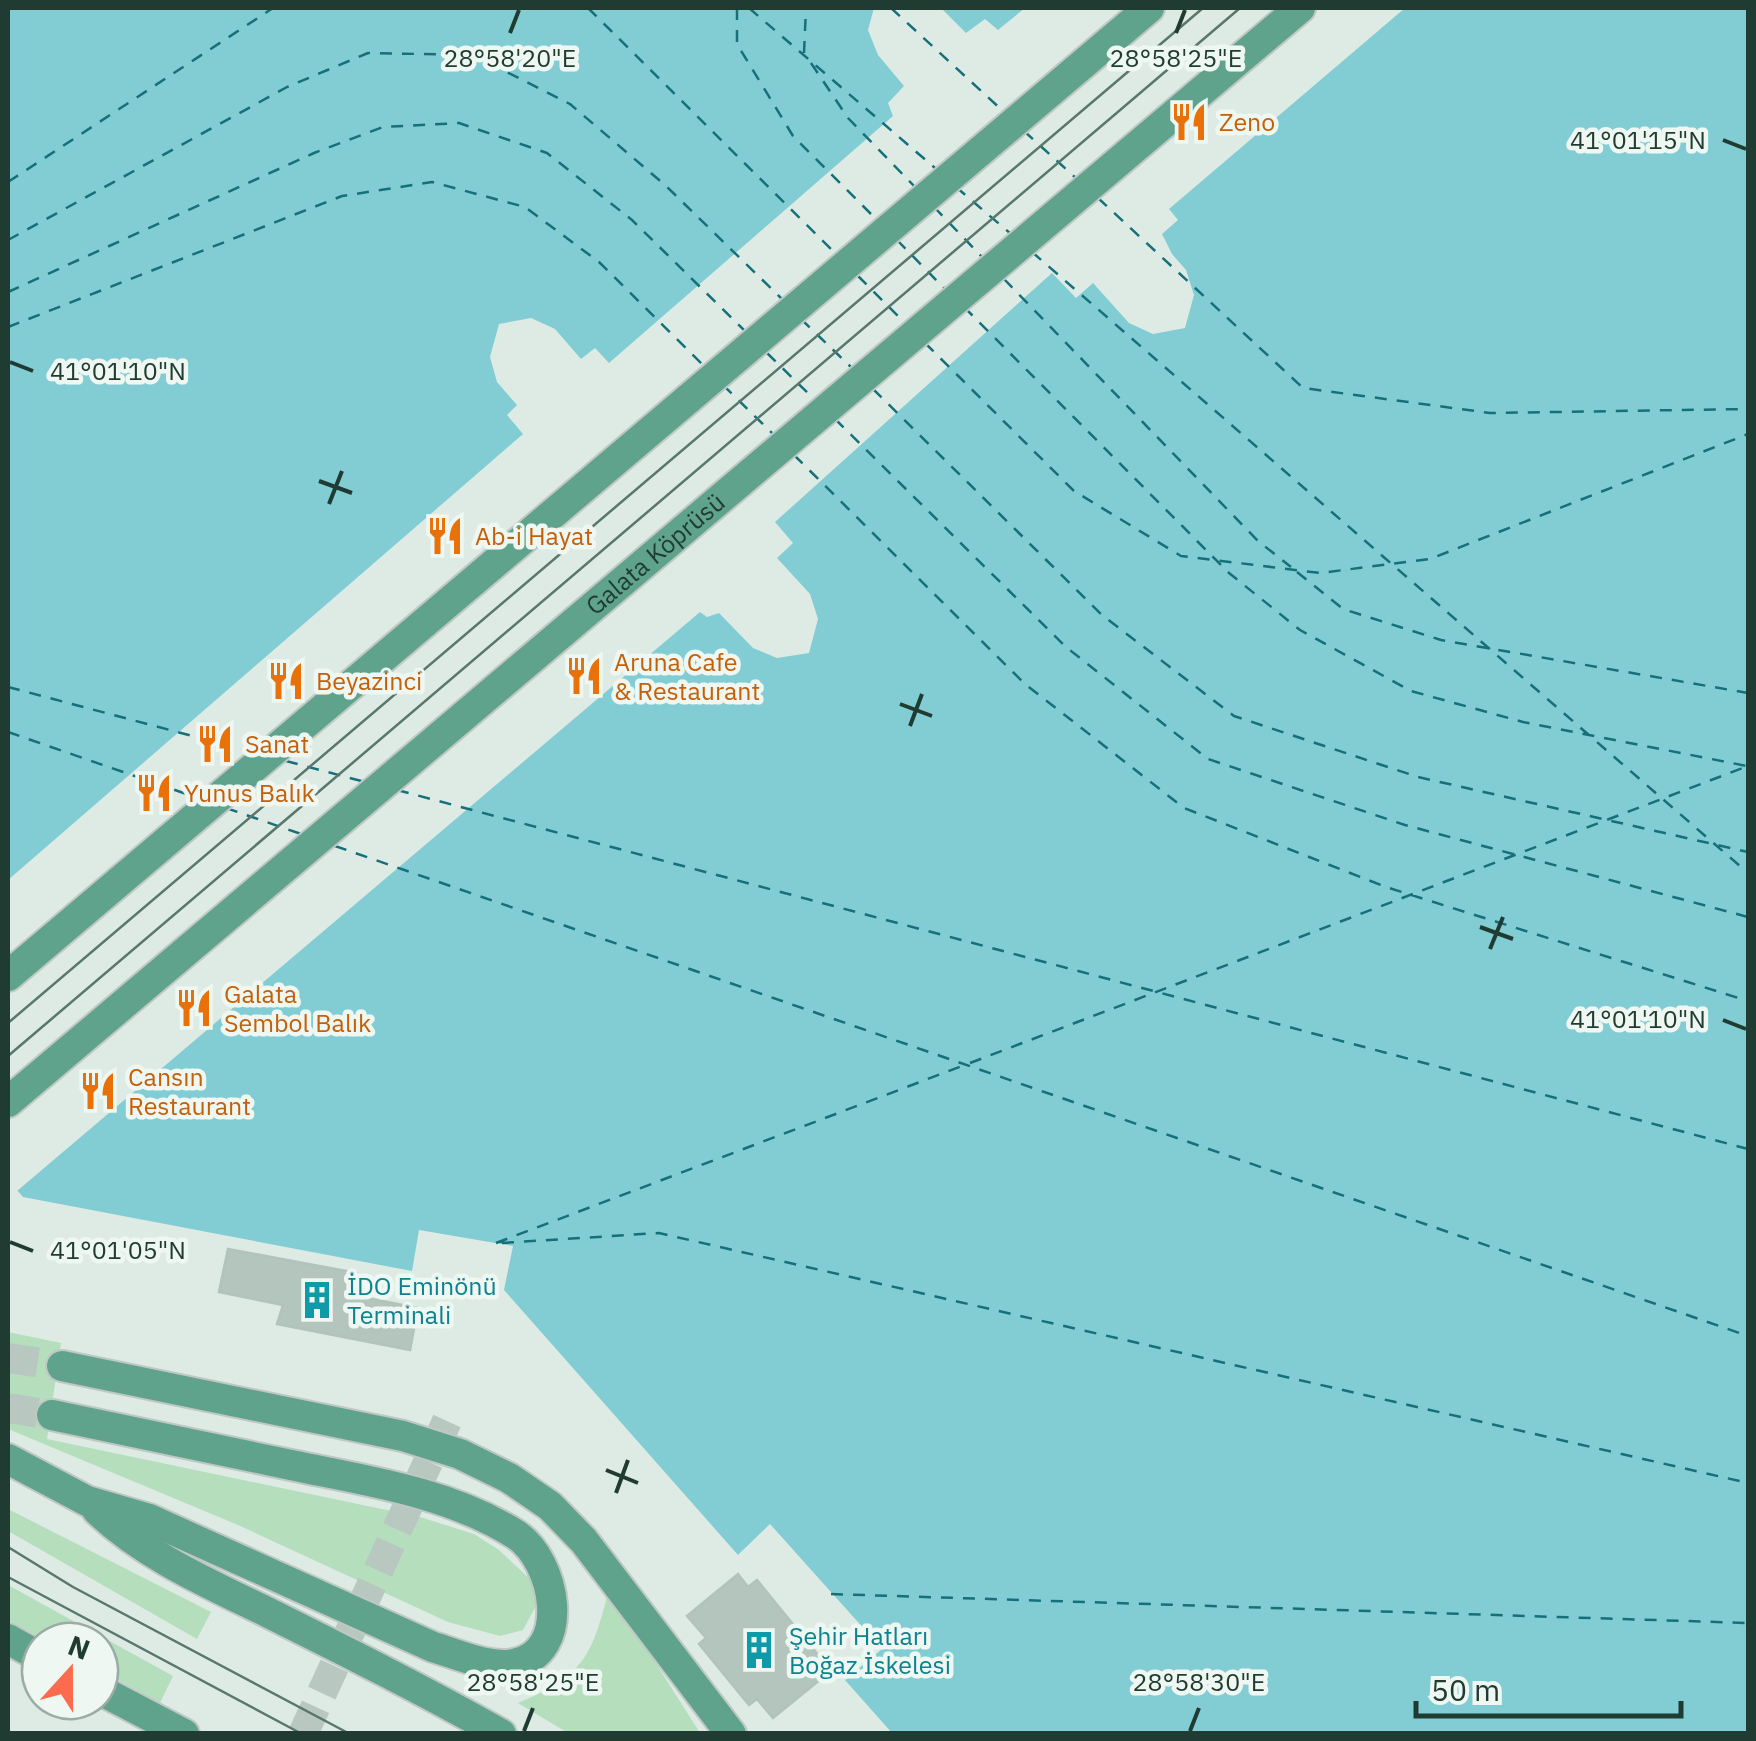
<svg xmlns="http://www.w3.org/2000/svg" width="1756" height="1741" font-family="'IBM Plex Sans',sans-serif">
  <style>
    .green { fill: #b5debd }
    .water { fill: #82ccd4 }
    .pier { fill: #deebe4 }
    .lines { fill: none; stroke-linecap: round; stroke-linejoin: round }
    .ferry { stroke: #16707a; stroke-width: 2.5; stroke-dasharray: 12 10; stroke-linecap: butt }
    .building { fill: #b3c5bd; stroke: #b0c4bb; stroke-width: 2.5 }
    .pedestrian-tunnel { stroke: #b8c8c0; stroke-width: 30; stroke-dasharray: 30 15; stroke-linecap: butt }
    .primary-tunnel { stroke: #b8c8c0; stroke-width: 30; stroke-dasharray: 30 15; stroke-linecap: butt }
    .primary-casing { stroke: #c0c8c6; stroke-width: 34 }
    .primary { stroke: #60a38d; stroke-width: 30 }
    .tram { stroke: #58776d; stroke-width: 2.5 }
    .ticks { fill: none; stroke: #1f3b32; stroke-width: 4 }
    .labels { text-anchor: middle; stroke-width: 9; stroke-linejoin: round; paint-order: stroke }
    .food-label { font-size: 25px; fill: #c56008; stroke: #eef7f2; text-anchor: start }
    .street-label { font-size: 25px; fill: #1f3b32; stroke: #eef7f2 }
    .culture-label { font-size: 25px; fill: #0d838f; stroke: #eef7f2; text-anchor: start }
    .ticks-label { font-size: 25px; text-anchor: middle; fill: #1f3b32; stroke: #eef7f2; stroke-width: 9; stroke-linejoin: round; paint-order: stroke }
  </style>
  <rect width="100%" height="100%" fill="#deebe4"/>
  <path class="green" d="M8 1332 61 1343 47 1439 420 1517 474 1534 499 1550 531 1580 537 1604 523 1630 500 1636 448 1622 238 1525 8 1429Z
    M8 1509 211 1612 197 1639 8 1531Z
    M8 1585 173 1676 160 1703 100 1670V1641H47L8 1620Z
    M609 1589 700 1733H568L518 1703C584 1676 592 1656 609 1589Z"/>
  <path class="water" d="M8 8H1748V1733H892L845 1680 881 1648 770 1525 738 1555 504 1290 513 1246 419 1230 412 1271 23 1197 8 1180Z"/>
  <path class="pier" d="M874 8H941L966 33 985 19 998 30 1025 8H1405L1169 209 1178 220 1162 234 1172 254 1186 270 1194 295 1185 328 1153 334 1129 323 1093 283 1076 298 1052 273 775 522 793 543 777 558 810 594 818 619 809 653 777 658 753 648 719 613 707 617 700 612 17 1191 8 1180V880L523 434 507 415 517 405 497 382 490 357 499 324 531 318 555 329 581 359 595 348 609 363 893 116 888 103 904 86 878 55 868 30Z
    M770 1524 882 1649 845 1680 840 1679 875 1648 770 1532 738 1560V1555Z"/>
  <g class="lines">
    <path class="ferry" d="M588 8 838 256
      M737 8V44L793 136 877 220
      M749 8 935 168
      M891 8 1004 112
      M804 53 806 8
      M811 63 848 118 915 187
      M1024 131 1077 179
      M8 182 273 8
      M956 187 1011 234
      M1098 198 1303 388 1490 413 1748 409
      M934 207 984 259
      M8 240 287 87 368 53 473 55 570 104 665 185 782 299
      M897 240 944 288
      M1032 252 1748 873
      M858 276 905 323
      M1004 279 1258 541 1291 567
      M8 292 314 153 383 127 459 123 547 153 632 220 747 333
      M964 307 1229 573 1300 630 1411 691 1523 722 1747 766
      M801 319 853 369
      M8 327 342 196 432 182 525 207 599 262 703 365
      M925 343 1074 491 1181 556 1320 573 1430 559 1748 434
      M767 353 815 400
      M723 385 774 435
      M873 389 1102 615 1234 716 1418 777 1748 852
      M835 419 1066 647 1208 759 1405 825 1748 917
      M794 455 1025 684 1184 808 1386 887 1748 1001
      M1297 572 1343 609 1441 640 1748 693
      M8 687 249 751
      M8 732 195 797
      M286 761 365 782
      M397 790 1748 1149
      M226 808 304 835
      M335 846 1748 1336
      M970 1063 1748 766
      M496 1243 962 1066
      M502 1243 659 1233 1748 1483
      M831 1594 1748 1623"/>
  </g>
  <path class="building" d="M228 1249 357 1273 352 1295 418 1308 410 1350 277 1324 283 1305 219 1292Z
    M738 1574 748 1587 757 1580 819 1656 810 1664 822 1678 773 1718 757 1699 749 1705 699 1644 706 1638 687 1616Z"/>
  <g class="lines">
    <path class="pedestrian-tunnel" d="M303 1734 447 1421"/>
    <path class="primary-tunnel" d="M8 1358 62 1366
      M8 1408 52 1415"/>
    <g class="primary-casing">
      <g id="primary">
        <path d="M8 976 1149 8"/>
        <path id="s1" d="M8 1102 1300 8"/>
        <path d="M62 1366 403 1436 460 1454 509 1478 550 1506 584 1541 731 1734"/>
        <path d="M8 1459 87 1501 149 1519 433 1647C457 1654 489 1669 514 1664 573 1653 556 1560 515 1534 448 1492 367 1481 291 1465 211 1448 132 1432 52 1415"/>
        <path d="M97 1510C145 1556 210 1584 269 1613 347 1652 425 1691 501 1734"/>
        <path d="M8 1639 40 1657"/>
        <path d="M100 1690 184 1734"/>
      </g>
    </g>
    <use href="#primary" class="primary"/>
    <path class="tram" d="M8 1023 1203 8
      M8 1056 1240 8
      M8 1547 73 1587 350 1734
      M8 1577 302 1734"/>
  </g>
  <path class="ticks" d="M510 33 519 10M1176 33 1185 10M1723 140 1746 149M10 362 33 371M319 481 352 493M329 504 342 471M900 704 932 716M910 726 922 694M1480 927 1513 939M1490 949 1503 917M1723 1020 1746 1029M10 1242 33 1251M606 1470 638 1483M616 1493 628 1460M524 1731 533 1708M1190 1731 1199 1708"/>
  <defs>
    <g id="restaurant-bare" transform="scale(3)"><path d="M-5-6h1v4h1v-4h1v4h1v-4h1v5L-1.5 .5V6h-2V.5L-5-1ZM5-6V6H3V1.5H1.5Q1.5-4 5-6Z" fill="#e8710a" stroke="#eef7f2" stroke-width="2.5" paint-order="stroke"/></g>
    <g id="building-bare" transform="scale(3)"><path d="M-4-6H4V6H1V3H-1V6H-4ZM-2.5-4.3h1.7v1.8h-1.7ZM.8-4.3h1.7v1.8H.8ZM-2.5-1h1.7V.8h-1.7ZM.8-1h1.7V.8H.8Z" fill="#0f9aa8" stroke="#eef7f2" stroke-width="2.5" paint-order="stroke"/></g>
  </defs>
  <g fill-rule="evenodd">
    <use href="#restaurant-bare" x="1189" y="122"/>
    <use href="#restaurant-bare" x="445" y="536"/>
    <use href="#restaurant-bare" x="584" y="676"/>
    <use href="#restaurant-bare" x="286" y="681"/>
    <use href="#restaurant-bare" x="215" y="744"/>
    <use href="#restaurant-bare" x="154" y="793"/>
    <use href="#restaurant-bare" x="194" y="1008"/>
    <use href="#restaurant-bare" x="98" y="1091"/>
    <use href="#building-bare" x="317" y="1300"/>
    <use href="#building-bare" x="759" y="1650"/>
  </g>
  <g class="labels">
    <g class="food-label">
      <text x="1219" y="131">Zeno</text>
      <text x="475" y="545">Ab-i Hayat</text>
      <text x="614" y="671">Aruna Cafe<tspan x="614" dy="29">&amp; Restaurant</tspan></text>
      <text x="316" y="690">Beyazinci</text>
      <text x="245" y="753">Sanat</text>
      <text x="184" y="802">Yunus Balık</text>
      <text x="224" y="1003">Galata<tspan x="224" dy="29">Sembol Balık</tspan></text>
      <text x="128" y="1086">Cansın<tspan x="128" dy="29">Restaurant</tspan></text>
    </g>
    <g class="street-label">
      <text dy="9" stroke="none"><textPath href="#s1" startOffset="848">Galata Köprüsü</textPath></text>
    </g>
    <g class="culture-label">
      <text x="347" y="1295">İDO Eminönü<tspan x="347" dy="29">Terminali</tspan></text>
      <text x="789" y="1645">Şehir Hatları<tspan x="789" dy="29">Boğaz İskelesi</tspan></text>
    </g>
  </g>
  <g class="ticks-label">
    <text x="510" y="67">28°58'20"E</text>
    <text x="1176" y="67">28°58'25"E</text>
    <text x="1638" y="149">41°01'15"N</text>
    <text x="118" y="380">41°01'10"N</text>
    <text x="1638" y="1028">41°01'10"N</text>
    <text x="118" y="1259">41°01'05"N</text>
    <text x="533" y="1691">28°58'25"E</text>
    <text x="1199" y="1691">28°58'30"E</text>
  </g>
  <rect width="1756" height="1741" fill="none" stroke="#1f3b32" stroke-width="20"/>
  <g transform="translate(70 1671) rotate(21)"><circle r="48" fill="#eef7f2" stroke="#9baca5" stroke-width="2.5"/>
  <path d="M0-8L18 38L0 25L-18 38Z" fill="#fa6c4d"/>
  <text y="-15" font-size="28" font-weight="bold" text-anchor="middle" fill="#1f3b32">N</text>
  </g>
  <path d="M1416 1701v15h265v-15" fill="none" stroke="#1f3b32" stroke-width="5"/>
  <text x="1431" y="1701" font-size="30" fill="#1f3b32" stroke="#eef7f2" stroke-width="8" paint-order="stroke">50 m</text>
</svg>
